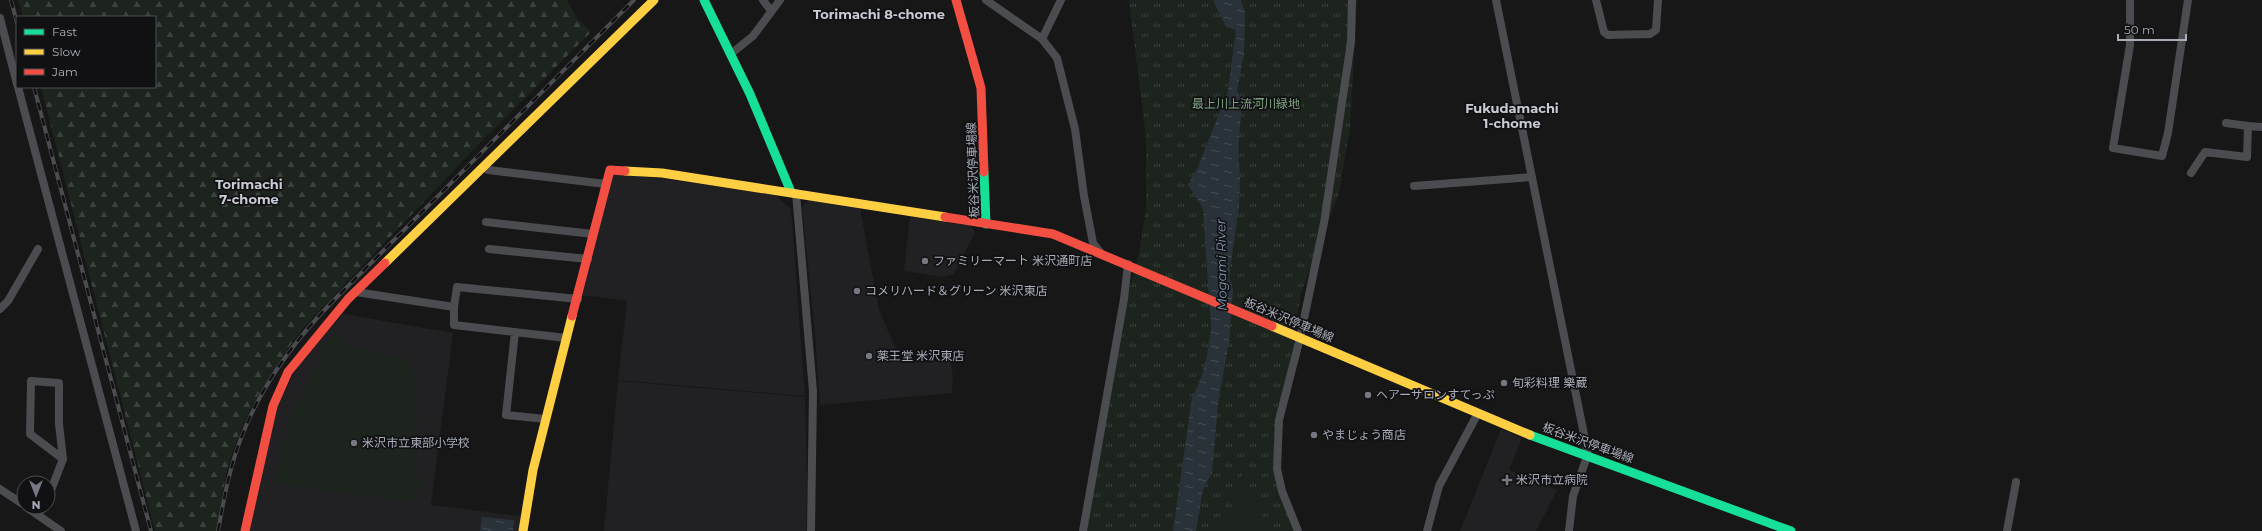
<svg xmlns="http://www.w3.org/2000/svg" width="2262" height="531" font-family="Montserrat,'Noto Sans JP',sans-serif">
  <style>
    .built { fill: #212123 }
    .grass { fill: url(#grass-tufts) }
    .forest { fill: url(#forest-firs) }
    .garden { fill: #1d241e }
    .water { fill: url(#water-ripples) }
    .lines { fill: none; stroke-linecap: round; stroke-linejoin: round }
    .street { stroke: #4b4c50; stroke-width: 8 }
    .fast { stroke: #16e098; stroke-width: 9 }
    .slow { stroke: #ffcf43; stroke-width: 9 }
    .jam { stroke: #f24e42; stroke-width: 9 }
    .rail-casing { stroke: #4b4c4f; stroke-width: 4 }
    .rail { stroke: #111113; stroke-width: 2.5; stroke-dasharray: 8; stroke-linecap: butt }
    .poi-dot { fill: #757880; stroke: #111113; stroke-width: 1.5 }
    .labels { text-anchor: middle; stroke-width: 3.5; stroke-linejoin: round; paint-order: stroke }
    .park-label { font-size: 12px; fill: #7fa381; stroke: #111113 }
    .street-label { font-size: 12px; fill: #a8adb8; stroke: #111113 }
    .poi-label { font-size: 12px; fill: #a8adb8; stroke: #111113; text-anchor: start }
    .neighbourhood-label { font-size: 13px; font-weight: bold; fill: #c9ccd4; stroke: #111113 }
    .water-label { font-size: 13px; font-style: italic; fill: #7f9bb3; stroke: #111113 }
  </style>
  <defs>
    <pattern id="grass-tufts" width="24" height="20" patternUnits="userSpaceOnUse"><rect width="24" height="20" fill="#1d241e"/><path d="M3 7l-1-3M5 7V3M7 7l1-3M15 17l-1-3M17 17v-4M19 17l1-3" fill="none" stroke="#3b413d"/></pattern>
    <pattern id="forest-firs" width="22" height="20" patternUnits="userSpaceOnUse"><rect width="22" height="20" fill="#1d241e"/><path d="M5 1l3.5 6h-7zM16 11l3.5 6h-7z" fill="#3b413d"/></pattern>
    <pattern id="water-ripples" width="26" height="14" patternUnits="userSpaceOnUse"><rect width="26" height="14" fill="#2a3239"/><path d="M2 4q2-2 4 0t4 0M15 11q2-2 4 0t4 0" fill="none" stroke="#464d54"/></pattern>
  </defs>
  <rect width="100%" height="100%" fill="#171717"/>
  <path class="built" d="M614 173 773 193 791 209 805 396 618 380 627 301 581 295Z
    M811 199 860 208 879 310 902 363 950 361 953 376 952 393 820 405 815 334 802 206Z
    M910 217 971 226 975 232 954 274 943 277 904 271Z
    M344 314 453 333 431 505 521 516 520 531H247L277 406 294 374 313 345Z
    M618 381 805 397 807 480 806 531H604Z
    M1501 429 1522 438 1509 470 1557 490 1536 531H1460Z"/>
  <path class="grass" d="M1129 0H1357L1350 128 1339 193 1301 293 1293 348 1276 419 1273 469 1295 531H1085L1127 299 1140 249 1146 208V138Z"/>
  <path class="forest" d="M18 0H567L577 18 591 32 479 144 306 325C271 369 238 421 226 476 222 494 220 513 217 531H155L41 87H155V17H23Z"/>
  <path class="garden" d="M335 335 350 347 408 359 417 384 414 398 418 426 412 439 413 465 421 482 415 502 285 485 274 480 293 409 321 361 320 349Z
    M1243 470 1268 531H1224Z"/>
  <path class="water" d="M1213 0H1241L1245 13 1244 53 1237 91 1242 101 1238 152 1240 179 1239 207 1229 276 1233 290 1229 341 1218 404 1212 473 1203 489 1196 531H1173L1192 398C1204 375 1209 352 1211 326L1203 208 1188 185 1198 167 1228 91 1236 30 1226 27Z
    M482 517 514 520 513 531H480Z"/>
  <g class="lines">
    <path class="street" d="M763 0 771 11
      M986 0 1042 39 1057 58 1075 129 1084 196 1093 243 1100 252
      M1496 0 1588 454 1573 496 1569 531
      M1596 0 1604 32 1608 35 1650 34 1656 30 1658 0
      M2130 0V45L2113 148 2162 156 2168 133 2188 0
      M0 18 17 84
      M1042 39 1061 0
      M732 53 753 36 780 0
      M18 87 136 531
      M2226 123 2248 126
      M488 170 606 184
      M2191 173 2205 152 2247 157 2248 126 2262 127
      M1414 186 1532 177
      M796 193 813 391 811 531
      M486 222 593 234
      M489 249 588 259
      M356 292 454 307 457 287 578 299
      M454 307V325L566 338
      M0 309 8 301 38 249
      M515 332 506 415 546 419
      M0 489 24 505
      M48 498 63 459 59 424V383L31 381 30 434 63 459
      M26 507 61 531
      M38 515 43 507
      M1083 531 1124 299 1128 264
      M1298 531 1282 491 1277 469 1279 420 1300 338 1324 223 1351 42 1352 0
      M1427 531 1439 486 1478 413
      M2007 531 2016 482"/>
    <path class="fast" d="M704 0 750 94 791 192
      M984 172 986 224
      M1530 435 1791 531"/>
    <path class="slow" d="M625 171 662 173 945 217
      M385 263 654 0
      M1272 326 1530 435
      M523 531 533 470 572 316"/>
    <path class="jam" d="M956 0 981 88 984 172
      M945 217 1053 234 1272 326
      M572 316 610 170 625 171
      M245 531 273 406 288 372 348 299 385 263"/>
    <g class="rail-casing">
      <path id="rail" d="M11 0 17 23
        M34 87 151 531
        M218 531C224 498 230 465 243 433 263 383 295 340 332 302L634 0"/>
    </g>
    <use href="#rail" class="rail"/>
  </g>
  <g class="poi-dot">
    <circle cx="925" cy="261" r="4"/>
    <circle cx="857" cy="291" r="4"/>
    <circle cx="869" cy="356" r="4"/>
    <circle cx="1504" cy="383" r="4"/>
    <circle cx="1368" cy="395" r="4"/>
    <circle cx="1314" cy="435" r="4"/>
    <circle cx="354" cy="443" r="4"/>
    <path d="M1505 474h4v4h4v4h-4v4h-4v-4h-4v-4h4z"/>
  </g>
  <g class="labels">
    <g class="park-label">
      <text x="1246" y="108">最上川上流河川緑地</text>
    </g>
    <g class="street-label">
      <text transform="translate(973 170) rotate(-92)" y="4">板谷米沢停車場線</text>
      <text transform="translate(1289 320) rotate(23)" y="4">板谷米沢停車場線</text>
      <text transform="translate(1588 443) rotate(20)" y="4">板谷米沢停車場線</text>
    </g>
    <g class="poi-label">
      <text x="933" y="265">ファミリーマート 米沢通町店</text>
      <text x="865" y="295">コメリハード＆グリーン 米沢東店</text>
      <text x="877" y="360">薬王堂 米沢東店</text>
      <text x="1512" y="387">旬彩料理 樂蔵</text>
      <text x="1376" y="399">ヘアーサロンすてっぷ</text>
      <text x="1322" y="439">やまじょう商店</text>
      <text x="362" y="447">米沢市立東部小学校</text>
      <text x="1516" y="484">米沢市立病院</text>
    </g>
    <g class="neighbourhood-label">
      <text x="879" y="19">Torimachi 8-chome</text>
      <text x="1512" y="113">Fukudamachi<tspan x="1512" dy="15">1-chome</tspan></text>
      <text x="249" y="189">Torimachi<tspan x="249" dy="15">7-chome</tspan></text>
    </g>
    <g class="water-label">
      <text transform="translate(1221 265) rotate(-91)" y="5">Mogami River</text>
    </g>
  </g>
  <rect x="16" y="16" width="140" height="72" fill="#111113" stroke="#4d4f55"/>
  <rect x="24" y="29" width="20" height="6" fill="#16e098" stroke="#4d4f55"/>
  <text x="52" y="36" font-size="12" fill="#a8adb8">Fast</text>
  <rect x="24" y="49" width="20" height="6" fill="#ffcf43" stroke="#4d4f55"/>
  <text x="52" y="56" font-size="12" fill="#a8adb8">Slow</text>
  <rect x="24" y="69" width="20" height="6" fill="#f24e42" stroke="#4d4f55"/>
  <text x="52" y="76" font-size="12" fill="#a8adb8">Jam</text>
  <g transform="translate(36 495) rotate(180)"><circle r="19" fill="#111113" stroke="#4d4f55"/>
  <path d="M0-3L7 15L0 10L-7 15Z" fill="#757880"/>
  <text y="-6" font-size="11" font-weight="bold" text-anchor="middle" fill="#a8adb8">N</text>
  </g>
  <path d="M2118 34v6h68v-6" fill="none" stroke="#a8adb8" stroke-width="2"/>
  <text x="2124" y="34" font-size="12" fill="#a8adb8" stroke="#111113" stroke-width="3" paint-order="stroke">50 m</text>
</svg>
